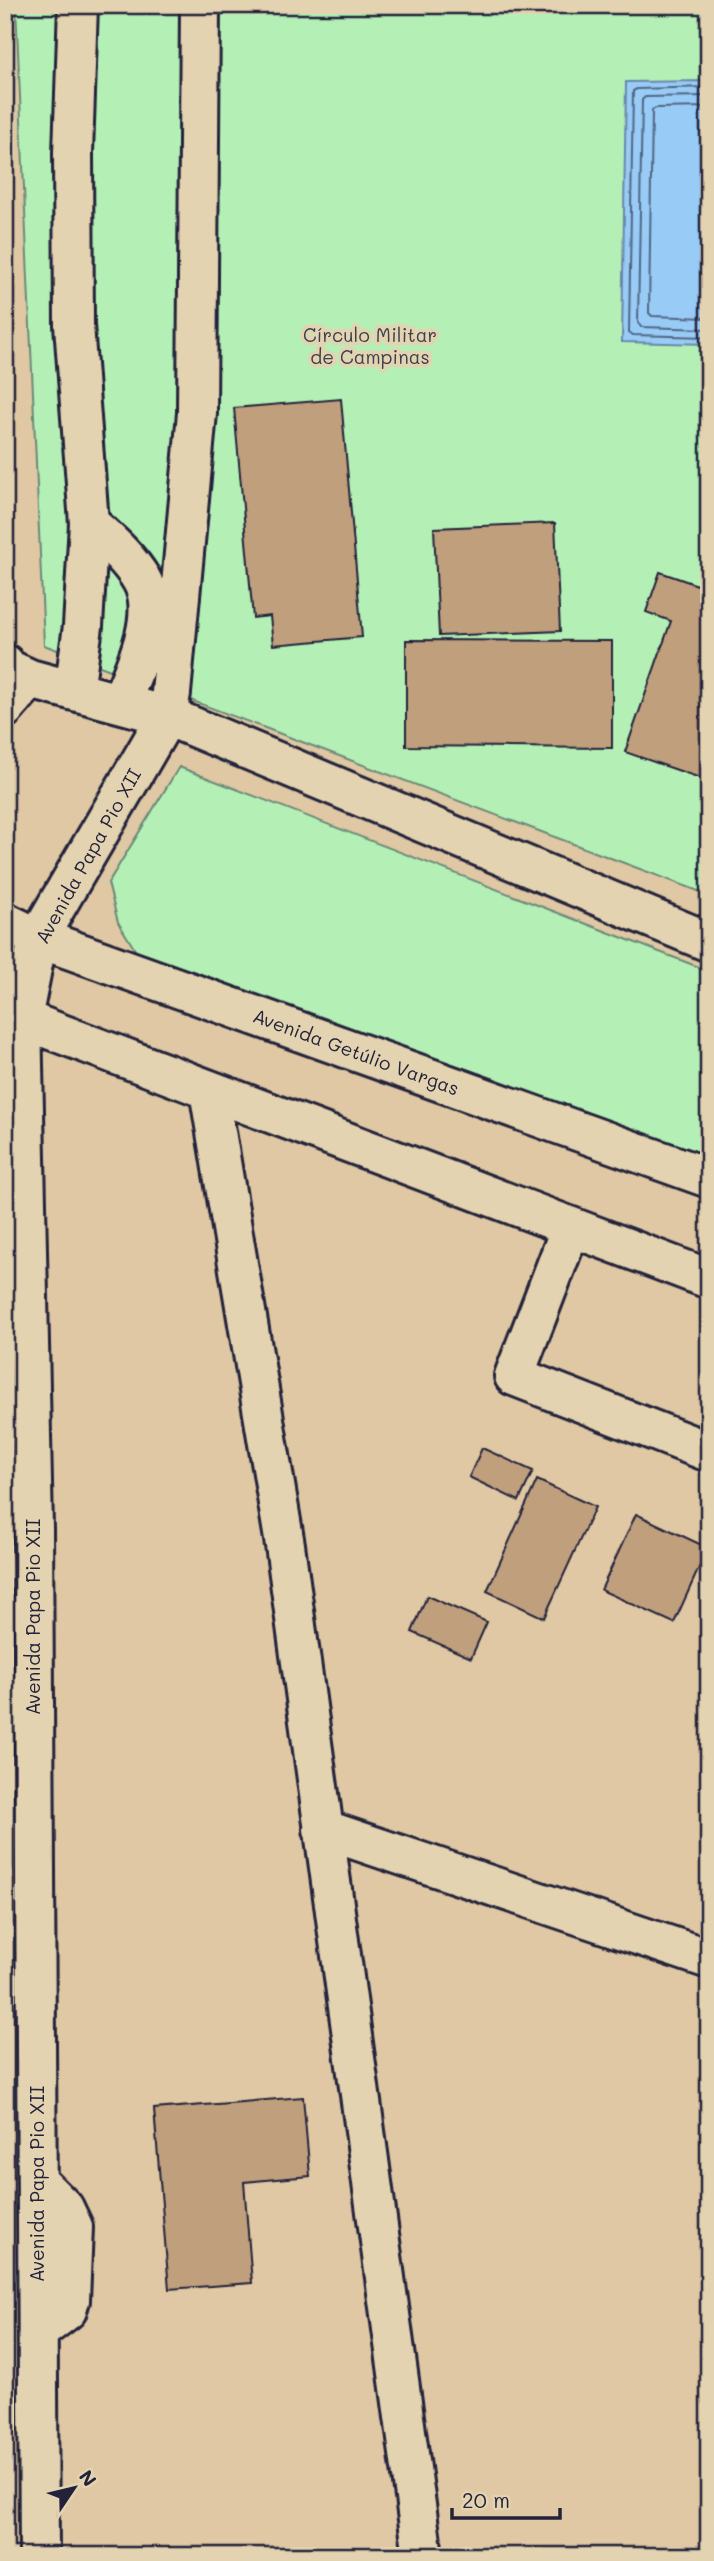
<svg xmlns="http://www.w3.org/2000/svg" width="714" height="2561" font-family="Mali,sans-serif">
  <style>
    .green { fill: #b4f0b5; stroke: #6b8978; stroke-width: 2 }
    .water { fill: #98cbf5; stroke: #6987ab; stroke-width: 2 }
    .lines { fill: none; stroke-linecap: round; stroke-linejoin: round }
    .shore { stroke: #516685; stroke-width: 2 }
    .building { fill: #c09f7d; stroke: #22223b; stroke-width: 2 }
    .minor-casing { stroke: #22223b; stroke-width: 44 }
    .minor { stroke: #e4d3b0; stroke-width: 38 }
    .labels { text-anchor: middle; stroke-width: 7; stroke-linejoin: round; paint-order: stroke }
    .park-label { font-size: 19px; fill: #38414d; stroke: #e4d3b0 }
    .street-label { font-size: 19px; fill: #22223b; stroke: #e4d3b0 }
  </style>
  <rect width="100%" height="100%" fill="#dfc8a3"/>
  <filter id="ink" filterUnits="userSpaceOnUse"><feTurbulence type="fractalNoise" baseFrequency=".0143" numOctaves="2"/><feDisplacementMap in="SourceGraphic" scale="14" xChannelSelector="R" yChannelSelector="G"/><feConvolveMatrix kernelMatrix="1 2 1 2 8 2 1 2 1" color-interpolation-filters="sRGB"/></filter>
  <g filter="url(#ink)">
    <path class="green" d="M16 5H709V895L44 645Z
      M179 767 709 971V1160L137 953 118 922 108 883Z"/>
    <path class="water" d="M709 81V344L622 342 626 82Z"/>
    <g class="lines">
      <path class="shore" d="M709 87 637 89 633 91 629 332 633 335 709 337
        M709 96 645 97 642 100 638 323 641 327 709 329
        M709 107 656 108 652 110 649 313 652 316 709 318"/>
    </g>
    <path class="building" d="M341 399 362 637 273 645 270 616 253 618 234 408Z
      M555 523 560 631 439 636 434 528Z
      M660 572 709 589V781L625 752 671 621 646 612Z
      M406 640 612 641V748L406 746Z
      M482 1448 533 1471 519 1501 469 1477Z
      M537 1480 595 1507 544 1618 487 1591Z
      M636 1514 708 1548 674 1623 601 1590Z
      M427 1596 487 1622 471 1658 412 1632Z
      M303 2097 310 2176 244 2182 252 2283 169 2289 154 2109Z"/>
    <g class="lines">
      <g class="minor-casing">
        <path id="minor" d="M89 523C107 540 128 557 141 579 162 613 134 670 120 703
          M5 664 8 669 30 679 167 716 709 942
          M74 691 83 626 89 523 74 325 73 153 78 5
          M5 708 30 679
          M5 922 38 938 709 1178
          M22 1019 709 1279
          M209 1090 285 1545 423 2556
          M571 1227 514 1376 709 1452
          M323 1829 709 1959
          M37 2181 64 2208 73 2227 70 2300 67 2310 38 2332
          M39 2556 33 1528 22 1019 38 938 167 716 171 693 197 413 200 5"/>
      </g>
      <use href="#minor" class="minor"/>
    </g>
  </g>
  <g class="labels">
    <g class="park-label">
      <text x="370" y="342">Círculo Militar<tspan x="370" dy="22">de Campinas</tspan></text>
    </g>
    <g class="street-label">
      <text transform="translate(88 856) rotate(-61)" y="7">Avenida Papa Pio XII</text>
      <text transform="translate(356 1052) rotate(20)" y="7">Avenida Getúlio Vargas</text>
      <text transform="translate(33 1617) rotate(-90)" y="7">Avenida Papa Pio XII</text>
      <text transform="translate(37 2184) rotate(-90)" y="7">Avenida Papa Pio XII</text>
    </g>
  </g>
  <rect width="714" height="2561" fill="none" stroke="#e4d3b0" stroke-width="28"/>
  <rect x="14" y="14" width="686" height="2533" fill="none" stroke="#22223b" stroke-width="2.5" filter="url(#ink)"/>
  <g transform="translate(74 2488) rotate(55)" stroke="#e4d3b0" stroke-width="5" paint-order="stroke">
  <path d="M0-5L12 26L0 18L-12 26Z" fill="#22223b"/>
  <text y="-10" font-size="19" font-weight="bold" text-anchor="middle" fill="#22223b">N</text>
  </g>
  <path d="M452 2508v10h108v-10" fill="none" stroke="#22223b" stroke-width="3.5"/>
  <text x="462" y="2508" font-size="21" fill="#22223b" stroke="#e4d3b0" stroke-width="5" paint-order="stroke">20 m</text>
</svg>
